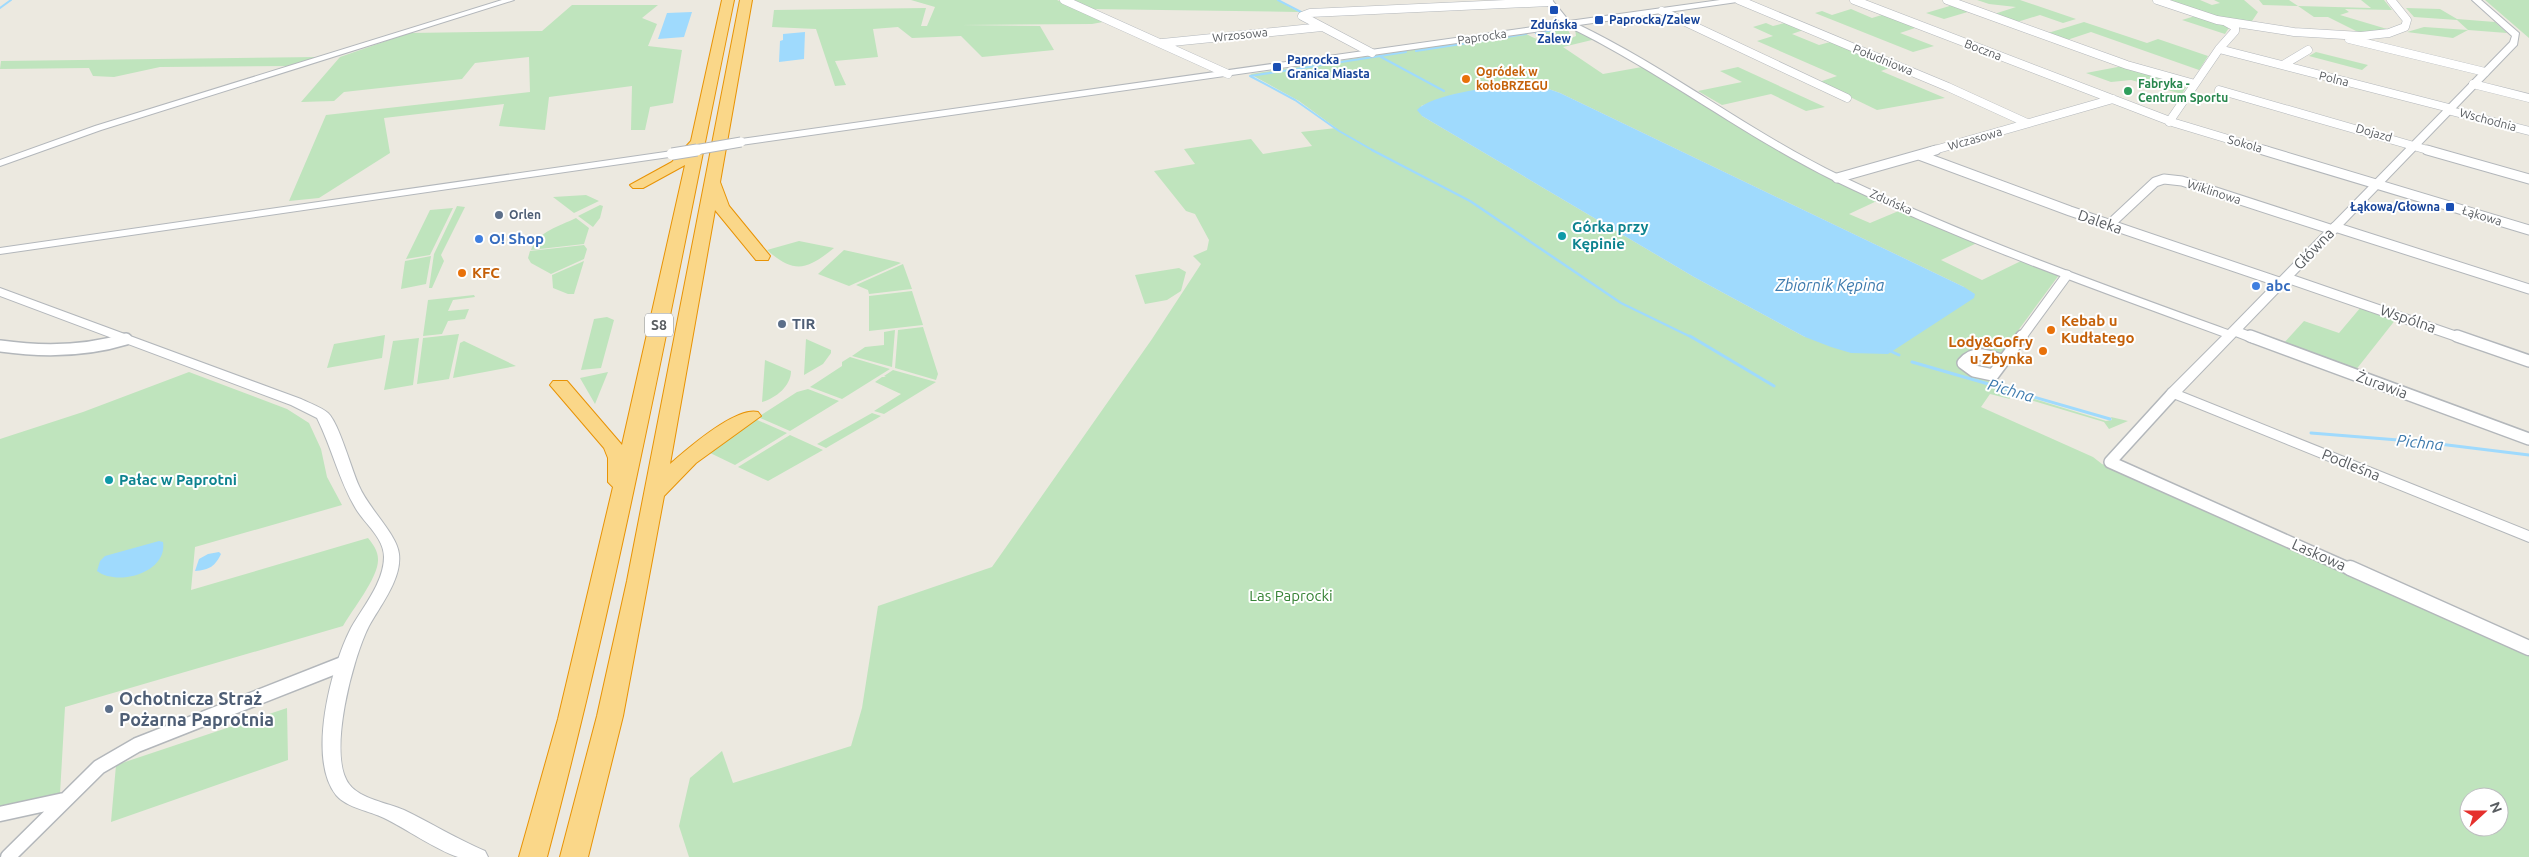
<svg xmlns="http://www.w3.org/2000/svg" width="2529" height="857" font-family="Ubuntu,sans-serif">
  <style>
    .green { fill: #bfe4bd; fill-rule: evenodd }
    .water { fill: #9fdafd }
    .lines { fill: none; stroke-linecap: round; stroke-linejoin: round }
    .stream-far2 { stroke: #9fdafd; stroke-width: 2 }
    .stream-far1 { stroke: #9fdafd; stroke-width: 2.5 }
    .stream { stroke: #9fdafd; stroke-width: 3 }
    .minor-far3-casing { stroke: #b3b7bb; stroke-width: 9 }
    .minor-far2-casing { stroke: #b3b7bb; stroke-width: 11 }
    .minor-far1-casing { stroke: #b3b7bb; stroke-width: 14 }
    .minor-casing { stroke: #b3b7bb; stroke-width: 17 }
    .tertiary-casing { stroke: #b3b7bb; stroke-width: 2 }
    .motorway-casing { stroke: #e89305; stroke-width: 2 }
    .minor-far3 { stroke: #fff; stroke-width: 8 }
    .minor-far2 { stroke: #fff; stroke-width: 9 }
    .minor-far1 { stroke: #fff; stroke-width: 11 }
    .minor { stroke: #fff; stroke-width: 14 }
    .tertiary { fill: #fff; fill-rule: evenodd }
    .motorway { fill: #fad789; fill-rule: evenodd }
    .tertiary-bridge-far1-casing { stroke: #b3b7bb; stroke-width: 11; stroke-linecap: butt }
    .tertiary-bridge-casing { stroke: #b3b7bb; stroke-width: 13; stroke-linecap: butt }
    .tertiary-bridge-far1 { stroke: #fff; stroke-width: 9 }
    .tertiary-bridge { stroke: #fff; stroke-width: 11 }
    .transit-dot { fill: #1a4fb4; stroke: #fff; stroke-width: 2 }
    .food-dot { fill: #e8710a; stroke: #fff; stroke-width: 2 }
    .leisure-dot { fill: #2e9e5b; stroke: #fff; stroke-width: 2 }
    .service-dot { fill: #5c6f8a; stroke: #fff; stroke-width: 2 }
    .culture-dot { fill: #0f9aa8; stroke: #fff; stroke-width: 2 }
    .shop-dot { fill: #3f7fe0; stroke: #fff; stroke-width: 2 }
    .labels { text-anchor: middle; stroke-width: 4; stroke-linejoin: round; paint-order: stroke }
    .far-transit-label { font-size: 12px; font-weight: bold; fill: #164399; stroke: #fff; text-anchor: start }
    .far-street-label { font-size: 12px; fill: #595d61; stroke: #fff }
    .far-food-label { font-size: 12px; font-weight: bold; fill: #c56008; stroke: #fff; text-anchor: start }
    .far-leisure-label { font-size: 12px; font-weight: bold; fill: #27864d; stroke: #fff; text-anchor: start }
    .far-service-label { font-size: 12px; font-weight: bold; fill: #4e5e75; stroke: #fff; text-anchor: start }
    .shield { fill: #fff; stroke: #8b8e90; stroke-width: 1 }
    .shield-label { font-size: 14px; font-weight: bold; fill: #595d61 }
    .street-label { font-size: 15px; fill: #595d61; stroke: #fff }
    .culture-label { font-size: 15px; font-weight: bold; fill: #0d838f; stroke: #fff; text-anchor: start }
    .shop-label { font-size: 15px; font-weight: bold; fill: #366cbe; stroke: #fff; text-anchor: start }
    .food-label { font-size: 15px; font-weight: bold; fill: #c56008; stroke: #fff; text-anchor: start }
    .service-label { font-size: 15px; font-weight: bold; fill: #4e5e75; stroke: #fff; text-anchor: start }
    .park-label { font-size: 15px; fill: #378336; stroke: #fff }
    .water-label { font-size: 16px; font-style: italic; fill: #3e7bae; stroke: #fff }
    .near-service-label { font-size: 18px; font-weight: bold; fill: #4e5e75; stroke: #fff; text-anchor: start }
  </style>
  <rect width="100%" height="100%" fill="#ece9e0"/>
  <path class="green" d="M911 0H1057L1103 22 1092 24 961 25 1040 26 1054 50 982 57 961 36 912 38 898 27 873 29 878 57 835 61 846 85 835 86 816 29 772 27 774 10 926 8 921 26H927L935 7Z
    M1069 0H1277L1299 12 1089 9Z
    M1977 0H2020L2076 19 2063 23 2040 15 2014 23 1991 15 2016 7 1989 4Z
    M2166 0H2200L2212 5 2220 3 2214 0H2244L2258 12 2250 24 2208 14Z
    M2259 0H2289L2298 6 2371 8 2361 0H2384L2392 10 2345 9 2349 12 2340 15 2387 29 2360 33 2328 17H2314L2298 6 2263 5Z
    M2485 0H2529V38Z
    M572 5H658L642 18 657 24 648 46 682 50 673 103 650 107 645 130H631L632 86 549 97 545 130 499 126 504 104 384 118 390 153 319 198 289 201 326 115 530 92 529 57 475 63 462 79 344 92 334 101 301 102 340 57 409 33 542 31Z
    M1953 5 1971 11 1944 19 1926 13Z
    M2406 8 2440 9 2457 19 2495 22 2507 33 2468 30 2453 38 2407 32 2424 27 2468 30 2457 20 2414 17Z
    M1851 9 1872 18 1885 14 1918 27 1900 33 1934 46 1913 52 1815 13 1822 11 1832 15Z
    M2195 16 2230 26 2225 34 2182 20Z
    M1788 22 1806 29 1792 34 1819 45 1834 41 1895 66 1881 71 1945 98 1877 110 1819 82 1837 76 1757 41 1773 36 1753 27 1766 23 1773 26Z
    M2084 22 2147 43 2158 39 2208 56 2199 70 2091 32 2064 41 2048 33Z
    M1561 27 1568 30 1570 34C1559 39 1543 41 1534 32Z
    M1575 29 1596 39 1563 47 1603 74 1642 67C1719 115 1796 163 1879 200L1849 214 1870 223 1901 210 1977 243 1941 260 1982 280 2021 261 2059 275 2000 355C1982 352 1972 346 1959 361L1969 373 1997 383 1995 387 2106 421 2112 420 2111 417 2128 421 2109 429 2104 422 2007 393 2010 399 1990 394 1981 407 2093 457 2102 464 2529 654V857H689L679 826 690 778 722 751 733 783 851 746 862 708 878 606 992 567 1152 339 1201 264 1193 256 1207 250 1209 240 1195 214 1186 211 1154 171 1195 164 1184 149 1251 139 1263 154 1312 146 1301 132 1336 128 1299 101 1250 74 1525 33C1541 44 1561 43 1576 36ZM1512 84 1537 85 1560 93 1964 287 1805 337 1694 277 1422 116 1421 106 1452 95ZM2469 797H2499V827H2469Z
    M2316 52 2368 65 2362 70 2309 56Z
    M319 57 290 66 160 67 114 77 93 76 89 68 0 69 1 61Z
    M2123 66 2181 82 2187 86 2182 94 2131 80 2111 82 2086 73Z
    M1738 67 1825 107 1806 111 1771 94 1722 105 1698 91 1742 82 1720 71Z
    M586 195 599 201 574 213 553 197Z
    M600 205 603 206 600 218 593 227 578 216Z
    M457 206 465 207 441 255 444 261 432 288H429L434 254Z
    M453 208 430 255 406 259 430 210Z
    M576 218 589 228 584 244 531 250C538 231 560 226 576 218Z
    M799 241 834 248C808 269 795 275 767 250Z
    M584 245 587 249 584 259 551 274 531 263 528 258 530 251Z
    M844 250 898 262 901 263 849 286 818 274Z
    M431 256 426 284 401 289 405 261Z
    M584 261 574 294H568L553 288 552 275Z
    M903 264 912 289 869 294 868 290 856 285Z
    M1179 268 1186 272 1181 291 1167 300 1145 304 1135 275Z
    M912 291 923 325 869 331V296Z
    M474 295 475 297 453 300 448 311 469 309 465 319 448 321 442 334 423 336 428 300Z
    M2361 307 2396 319 2355 371 2283 344 2304 321 2339 333Z
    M607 317 614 320 601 368 581 370 594 319Z
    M923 327 938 374 936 380 895 368 898 330Z
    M895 330 892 367 852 356 865 347 884 345V332Z
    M459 334 449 379 417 384 423 338Z
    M385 335 382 358 327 368 334 344Z
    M419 338 413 385 384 390 393 341Z
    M806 339 831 350V353L823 364 804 375Z
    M464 341 516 366 453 378 460 343Z
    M850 357 890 369 842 399 810 387 842 366V362Z
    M765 360 791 371C791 386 776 398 762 402Z
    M893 370 936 382 884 414 874 411 901 394 875 382 882 377H886L884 376Z
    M189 372 287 409 309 423 321 449 327 477 342 505 195 547 191 590 368 538C373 544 378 551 378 559 379 577 352 610 343 626L65 707 60 794 0 807V439L83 412Z
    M608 372 595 404 580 378Z
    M808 389 839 401 790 431 758 417 797 392Z
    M872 413 881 416 826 448 817 444Z
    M755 419 787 433 735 465 706 451Z
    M790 435 823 450 768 481 738 467Z
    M287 708 288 760 111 822 116 765Z"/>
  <path class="water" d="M692 12 684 37 658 39 667 13Z
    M805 32 804 59 779 62 780 41 783 40V34Z
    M1512 84 1537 85 1560 93 1964 287 1975 294 1974 298 1888 354 1851 353 1831 347 1805 337 1694 277 1422 116 1417 110C1432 94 1489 88 1512 84Z
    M159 541 163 542C168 572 118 587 97 571L100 561 105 556Z
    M219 552 221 554C215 566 210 570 195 571L199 559 208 554Z"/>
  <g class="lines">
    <path class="stream-far2" d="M1278 0 1301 12
      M0 8 11 0
      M1536 33 1560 29
      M1416 51 1526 34
      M1381 57 1444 91
      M1374 151 1339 131 1295 100 1250 76 1406 52"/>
    <path class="stream-far1" d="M1372 150 1470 201 1621 303 1693 338"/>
    <path class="stream" d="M1690 336 1774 386
      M1888 350 1899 355
      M1912 362 2110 419
      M2311 433 2423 442 2529 455"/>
    <g class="minor-far3-casing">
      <path id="minor-far3" d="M1064 0 1228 74
        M1739 0 1948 87 2027 123
        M1854 0 2175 123 2268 151
        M1947 0 2127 65 2195 84
        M2157 0 2217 20 2294 32 2361 36 2389 33 2405 27 2407 20 2391 0
        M1662 11 1847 98
        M2349 39 2485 72
        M1162 43 1322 27
        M2219 49 2449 108
        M1372 53 1302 16 1310 13 1549 2
        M2283 65 2308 50
        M2473 84 2529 98
        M2219 90 2431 151
        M2447 110 2529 131
        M2169 122 2219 49 2235 31V27L2226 22
        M1931 151 2113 99"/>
    </g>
    <g class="minor-far2-casing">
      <path id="minor-far2" d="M2263 150 2529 230
        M2427 150 2529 179
        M1919 155 2070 211 2282 283
        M1837 178 1936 150
        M2109 225 2155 182 2164 179 2182 181 2333 230
        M2335 227 2529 289
        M2287 278 2461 338
        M2235 331 2253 338
        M2021 338 2067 275"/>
    </g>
    <g class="minor-far1-casing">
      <path id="minor-far1" d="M2250 336 2529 439
        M2457 336 2529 361
        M0 346C43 352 84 352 126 339
        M2004 361C1988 356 1975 349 1963 363L1974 371 1993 375 2022 336
        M2173 393 2110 462 2352 570"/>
    </g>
    <g class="minor-casing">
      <path id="minor" d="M2350 568 2529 648
        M0 814 64 800
        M8 857 99 767 137 745 345 663"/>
    </g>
    <g class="tertiary-casing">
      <path id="tertiary" d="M502 0H514L101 130 0 166V160L95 126Z
        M1544 0H1552L1569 21 1720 0H1741L1737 2 1579 25C1670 69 1750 132 1841 176 1966 236 2097 282 2228 330L2510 42 2512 36 2472 0H2481L2519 33 2517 45 2182 392 2529 531V542L2168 396 2166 393 2168 390 2222 336C2091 288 1959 241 1833 180 1742 135 1661 72 1569 27L741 145 736 142 741 139 1561 23Z
        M672 151 676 152V156L0 254V248Z
        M0 288 301 399C309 403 321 407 328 413 339 423 352 471 359 486 368 508 397 534 399 554 402 579 380 606 369 626 353 657 327 755 349 784 360 799 388 803 404 810 431 823 457 839 485 851L488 857C479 857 466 857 458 857 436 850 405 828 384 818 370 811 347 808 336 795 307 758 331 667 351 628 363 607 384 582 384 557 384 538 365 524 356 509 339 481 332 448 317 418L291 405 0 296Z"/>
    </g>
    <g class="motorway-casing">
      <path id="motorway" d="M722 0H734C675 286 622 574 547 857H519L558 719 613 487 608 482V458L604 448 550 385 553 381H567L622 445 685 165 643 188H633L630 185 672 162 691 141Z
        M740 0H752L720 182 729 206 770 256 768 260H756L715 210 670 464C687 449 736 406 758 412L761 416 696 463 664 496 623 716 588 857H560L597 716 627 581Z"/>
    </g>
    <use href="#minor-far3" class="minor-far3"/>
    <use href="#minor-far2" class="minor-far2"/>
    <use href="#minor-far1" class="minor-far1"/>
    <use href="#minor" class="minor"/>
    <use href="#tertiary" class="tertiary"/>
    <use href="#motorway" class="motorway"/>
    <g class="tertiary-bridge-far1-casing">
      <path id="tertiary-bridge-far1" d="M689 151 741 142"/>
    </g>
    <g class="tertiary-bridge-casing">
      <path id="tertiary-bridge" d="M672 154 697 150"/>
    </g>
    <use href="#tertiary-bridge-far1" class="tertiary-bridge-far1"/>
    <use href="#tertiary-bridge" class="tertiary-bridge"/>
  </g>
  <g class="transit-dot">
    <rect x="1549" y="5" width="10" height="10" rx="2.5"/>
    <rect x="1594" y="15" width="10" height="10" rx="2.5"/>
    <rect x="1272" y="62" width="10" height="10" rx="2.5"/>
    <rect x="2445" y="202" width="10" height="10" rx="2.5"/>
  </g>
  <g class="food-dot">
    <circle cx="1466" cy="79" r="5"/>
    <circle cx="462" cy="273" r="5"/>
    <circle cx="2051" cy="330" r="5"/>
    <circle cx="2043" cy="351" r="5"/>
  </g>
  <circle class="leisure-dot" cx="2128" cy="91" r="5"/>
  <g class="service-dot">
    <circle cx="499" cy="215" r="5"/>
    <circle cx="782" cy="324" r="5"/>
    <circle cx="109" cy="709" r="5"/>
  </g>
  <g class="culture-dot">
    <circle cx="1562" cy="236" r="5"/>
    <circle cx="109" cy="480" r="5"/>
  </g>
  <g class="shop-dot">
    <circle cx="479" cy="239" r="5"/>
    <circle cx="2256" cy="286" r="5"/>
  </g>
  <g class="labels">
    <g class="far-transit-label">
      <text x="1609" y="24">Paprocka/Zalew</text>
      <text x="1554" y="29" text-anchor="middle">Zduńska<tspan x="1554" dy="14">Zalew</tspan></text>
      <text x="1287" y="64">Paprocka<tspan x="1287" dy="14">Granica Miasta</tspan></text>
      <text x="2440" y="211" text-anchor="end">Łąkowa/Głowna</text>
    </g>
    <g class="far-street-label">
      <text transform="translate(1240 35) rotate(-6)" y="4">Wrzosowa</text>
      <text transform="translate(1482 37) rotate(-8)" y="4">Paprocka</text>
      <text transform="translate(1983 50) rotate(21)" y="4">Boczna</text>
      <text transform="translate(1883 60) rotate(22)" y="4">Południowa</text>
      <text transform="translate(2334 79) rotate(14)" y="4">Polna</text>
      <text transform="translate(2488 120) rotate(15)" y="4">Wschodnia</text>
      <text transform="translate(2374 133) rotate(16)" y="4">Dojazd</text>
      <text transform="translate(1975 139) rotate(-16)" y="4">Wczasowa</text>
      <text transform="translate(2245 144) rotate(16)" y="4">Sokola</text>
      <text transform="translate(2214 192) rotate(18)" y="4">Wiklinowa</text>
      <text transform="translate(1891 202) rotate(24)" y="4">Zduńska</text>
      <text transform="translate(2482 216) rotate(17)" y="4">Łąkowa</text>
    </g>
    <g class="far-food-label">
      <text x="1476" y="76">Ogródek w<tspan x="1476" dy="14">kołoBRZEGU</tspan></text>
    </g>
    <g class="far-leisure-label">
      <text x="2138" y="88">Fabryka -<tspan x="2138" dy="14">Centrum Sportu</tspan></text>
    </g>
    <g class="far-service-label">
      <text x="509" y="219">Orlen</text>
    </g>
    <rect class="shield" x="645" y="313.5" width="28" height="23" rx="4"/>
    <g class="shield-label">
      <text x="659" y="330">S8</text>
    </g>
    <g class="street-label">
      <text transform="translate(2100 222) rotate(19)" y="5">Daleka</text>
      <text transform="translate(2314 249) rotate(-46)" y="5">Główna</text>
      <text transform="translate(2408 319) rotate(19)" y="5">Wspólna</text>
      <text transform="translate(2382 385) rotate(20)" y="5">Żurawia</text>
      <text transform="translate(2351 465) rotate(22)" y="5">Podleśna</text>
      <text transform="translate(2319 555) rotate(24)" y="5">Laskowa</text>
    </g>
    <g class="culture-label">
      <text x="1572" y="232">Górka przy<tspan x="1572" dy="17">Kępinie</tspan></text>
      <text x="119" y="485">Pałac w Paprotni</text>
    </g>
    <g class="shop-label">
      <text x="489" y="244">O! Shop</text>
      <text x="2266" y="291">abc</text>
    </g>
    <g class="food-label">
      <text x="472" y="278">KFC</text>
      <text x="2061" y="326">Kebab u<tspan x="2061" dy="17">Kudłatego</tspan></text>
      <text x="2033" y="347" text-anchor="end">Lody&amp;Gofry<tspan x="2033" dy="17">u Zbynka</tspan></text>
    </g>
    <g class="service-label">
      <text x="792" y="329">TIR</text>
    </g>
    <g class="park-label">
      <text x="1291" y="601">Las Paprocki</text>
    </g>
    <g class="water-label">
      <text x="1830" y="291">Zbiornik Kępina</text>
      <text transform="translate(2011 390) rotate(16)" y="6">Pichna</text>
      <text transform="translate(2420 442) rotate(6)" y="6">Pichna</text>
    </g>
    <g class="near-service-label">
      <text x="119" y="705">Ochotnicza Straż<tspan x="119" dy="21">Pożarna Paprotnia</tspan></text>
    </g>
  </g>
  <g transform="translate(2484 812) rotate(69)"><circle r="24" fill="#ffffff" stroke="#bdbec0"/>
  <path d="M0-4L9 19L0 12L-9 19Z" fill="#e5302d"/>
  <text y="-8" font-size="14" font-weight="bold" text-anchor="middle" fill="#595d61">N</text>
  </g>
</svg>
